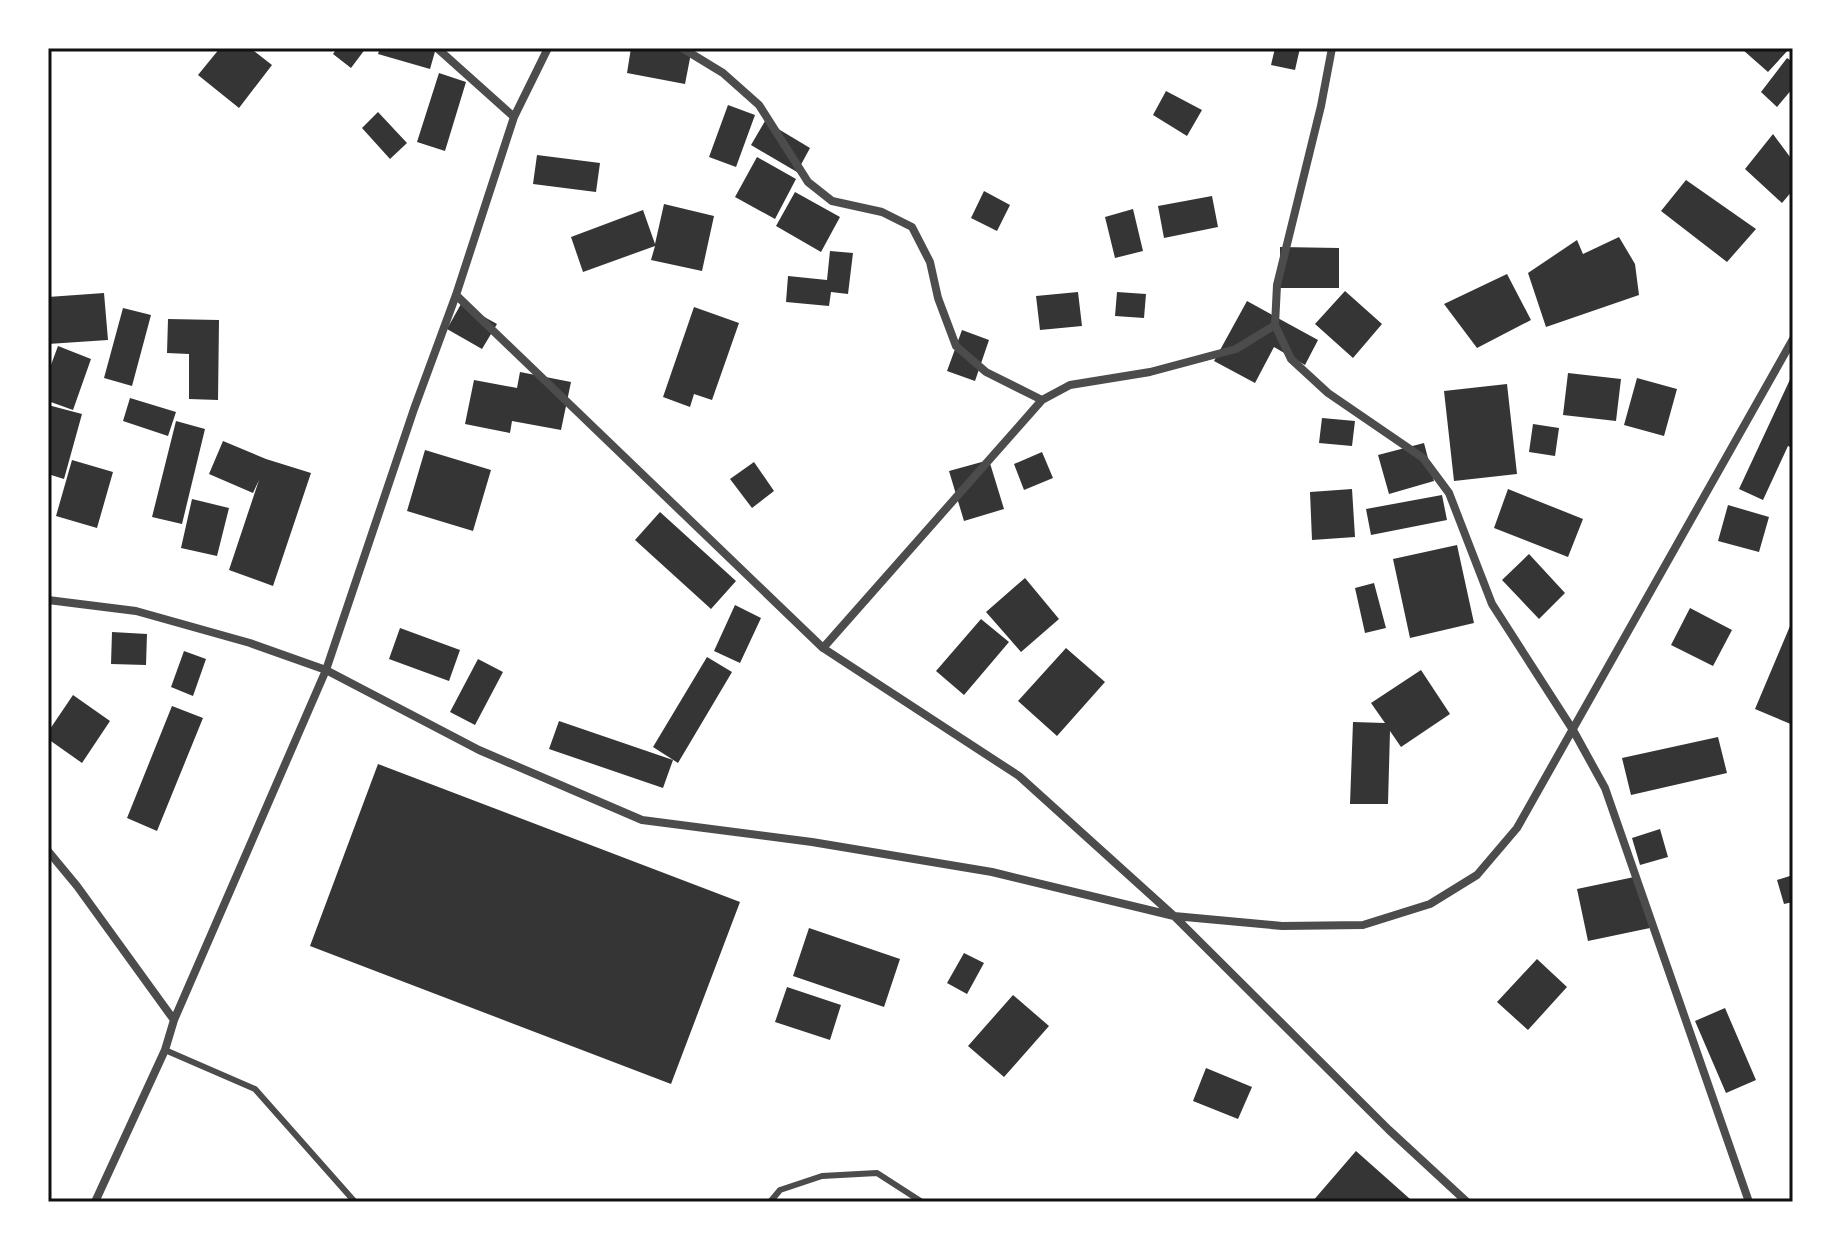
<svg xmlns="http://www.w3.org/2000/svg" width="1841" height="1250" font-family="Bitter,serif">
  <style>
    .building { fill: #353535 }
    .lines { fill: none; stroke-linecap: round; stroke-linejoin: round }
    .service { stroke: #4c4c4c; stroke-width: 6 }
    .minor { stroke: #4c4c4c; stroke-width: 8 }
    .neatline { fill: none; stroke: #111; stroke-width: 3 }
  </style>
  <rect width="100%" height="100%" fill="#fff"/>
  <path class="building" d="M220 48H250L272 65 239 108 198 75Z
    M337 48H366L351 68 333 54Z
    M380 48H436L430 69 378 54Z
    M631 48H692L685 84 627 73Z
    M1275 48H1300L1295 70 1271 65Z
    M1744 48H1790L1768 72 1743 50Z
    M1787 58 1793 62V88L1777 107 1761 92Z
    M439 73 466 82 445 151 417 142Z
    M1166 91 1202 110 1187 136 1153 115Z
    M728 105 755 115 736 167 709 157Z
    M378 112 407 143 390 159 362 128Z
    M765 121 810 148 797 172 751 145Z
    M1773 134 1793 161V190L1782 203 1745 169Z
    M537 155 600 163 596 192 533 184Z
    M757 157 796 179 775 219 735 197Z
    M1686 180 1756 229 1727 262 1661 211Z
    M984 191 1010 205 997 231 971 218Z
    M795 192 840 217 821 252 776 226Z
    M1212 196 1218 227 1164 238 1158 206Z
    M664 204 714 216 702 271 651 260 655 246 583 272 571 237 643 210 655 244Z
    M1133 209 1143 251 1115 258 1105 217Z
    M1619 237 1635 264 1639 295 1546 327 1528 273 1577 240 1583 254Z
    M1280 247 1339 248V288H1280Z
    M830 251 853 253 848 294 831 292 829 306 786 302 788 276 827 280Z
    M1507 274 1531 320 1477 348 1444 304Z
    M1345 291 1382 324 1353 358 1315 324Z
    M1078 292 1082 326 1040 330 1036 296Z
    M1117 292 1146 294 1144 318 1115 316Z
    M104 293 108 340 48 344V297Z
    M1247 301 1318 340 1305 365 1274 347 1255 383 1214 361Z
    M461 304 497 324 482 349 447 329Z
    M694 307 739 323 712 400 694 394 690 407 663 397Z
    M123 308 151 315 132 386 104 378Z
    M168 319 219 320 218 400 189 399V354L167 353Z
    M962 330 989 340 975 381 947 371Z
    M58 346 91 359 73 410 48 401V373Z
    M520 372 571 382 561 430 512 421 510 433 465 424 474 380 517 388Z
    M1568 373 1621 379 1616 421 1563 415Z
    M1793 373V448L1788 446 1763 500 1739 489Z
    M1637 378 1677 389 1664 436 1624 425Z
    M1507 384 1517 474 1454 481 1444 391Z
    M130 398 176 412 168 436 123 421Z
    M48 405 82 414 64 479 48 474Z
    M1322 418 1355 421 1352 446 1319 443Z
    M176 421 205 429 182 524 152 517Z
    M1533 424 1559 428 1555 456 1529 452Z
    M223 441 266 459 311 473 273 586 229 570 259 480 253 493 209 474Z
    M1424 443 1434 481 1389 494 1378 455Z
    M425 450 491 470 473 531 407 511Z
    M1042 452 1053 478 1024 490 1014 464Z
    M72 460 113 472 97 528 56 516Z
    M989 460 1004 509 964 521 949 471Z
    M754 462 774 491 752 508 730 479Z
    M1352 489 1355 537 1312 540 1310 492Z
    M1508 489 1583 519 1568 557 1494 528Z
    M1442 495 1447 520 1371 535 1366 509Z
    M192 499 229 508 217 556 181 548Z
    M1728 505 1769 517 1759 552 1718 541Z
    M660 512 736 581 711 609 635 540Z
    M1457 545 1474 623 1410 638 1393 559Z
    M1529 554 1565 593 1539 619 1502 580Z
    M1025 578 1059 619 1021 652 986 612Z
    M1374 583 1386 628 1365 633 1355 588Z
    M735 605 761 618 740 663 714 651Z
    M1690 608 1732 630 1713 666 1671 645Z
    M981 619 1009 642 964 695 936 671Z
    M1790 626 1793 627V725L1755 709Z
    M400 628 460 650 449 681 389 659Z
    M112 632 147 634 146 665 111 664Z
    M1066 648 1105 682 1057 736 1018 701Z
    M184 651 206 659 193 696 171 687Z
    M707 657 732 672 678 763 653 747Z
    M478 659 503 672 475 725 450 712Z
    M1421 670 1450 714 1401 747 1390 731 1388 804H1350L1353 722 1385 723 1371 703Z
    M73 695 110 721 82 763 48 739V732Z
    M172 706 203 718 157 831 127 818Z
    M559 721 673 760 663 788 549 749Z
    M1718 737 1727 773 1631 795 1622 758Z
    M378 764 740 902 671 1084 310 946Z
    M1660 829 1668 857 1640 865 1632 838Z
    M1793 875V902L1784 904 1777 880Z
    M1639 876 1650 928 1588 941 1577 889Z
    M809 928 900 959 884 1007 793 976Z
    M964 953 984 963 967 994 947 983Z
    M1537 959 1567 987 1528 1030 1497 1002Z
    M787 987 841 1005 830 1040 775 1022Z
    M1013 995 1049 1026 1004 1077 968 1046Z
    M1725 1008 1756 1080 1726 1093 1695 1021Z
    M1206 1068 1252 1087 1238 1119 1193 1101Z
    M1356 1151 1410 1199 1407 1202H1312Z"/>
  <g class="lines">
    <path class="service" d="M165 1050 255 1089 355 1202
      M770 1202 780 1190 822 1176 877 1173 922 1202"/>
    <path class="minor" d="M437 48 514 117
      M682 48 723 73 759 105 808 182 832 201 882 212 912 227 930 262 938 298 956 346 986 372 1042 400
      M1332 48 1321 106 1277 285 1275 325 1291 359 1328 393 1423 458 1449 493 1492 604 1573 730 1605 788 1749 1202
      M456 295 823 648 1019 776 1174 916 1389 1130 1467 1202
      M48 600 136 611 250 643 326 670 414 409 456 295 514 117 548 48
      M823 648 1042 400 1070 385 1150 372 1236 349 1275 325
      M48 851 77 886 174 1020
      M95 1202 165 1050 174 1020 326 670 479 750 642 820 812 842 992 872 1174 916 1282 926 1363 925 1430 904 1477 875 1517 828 1793 339"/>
  </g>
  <rect width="1841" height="1250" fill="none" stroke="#ffffff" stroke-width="100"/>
  <rect x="50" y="50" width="1741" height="1150" class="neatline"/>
</svg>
